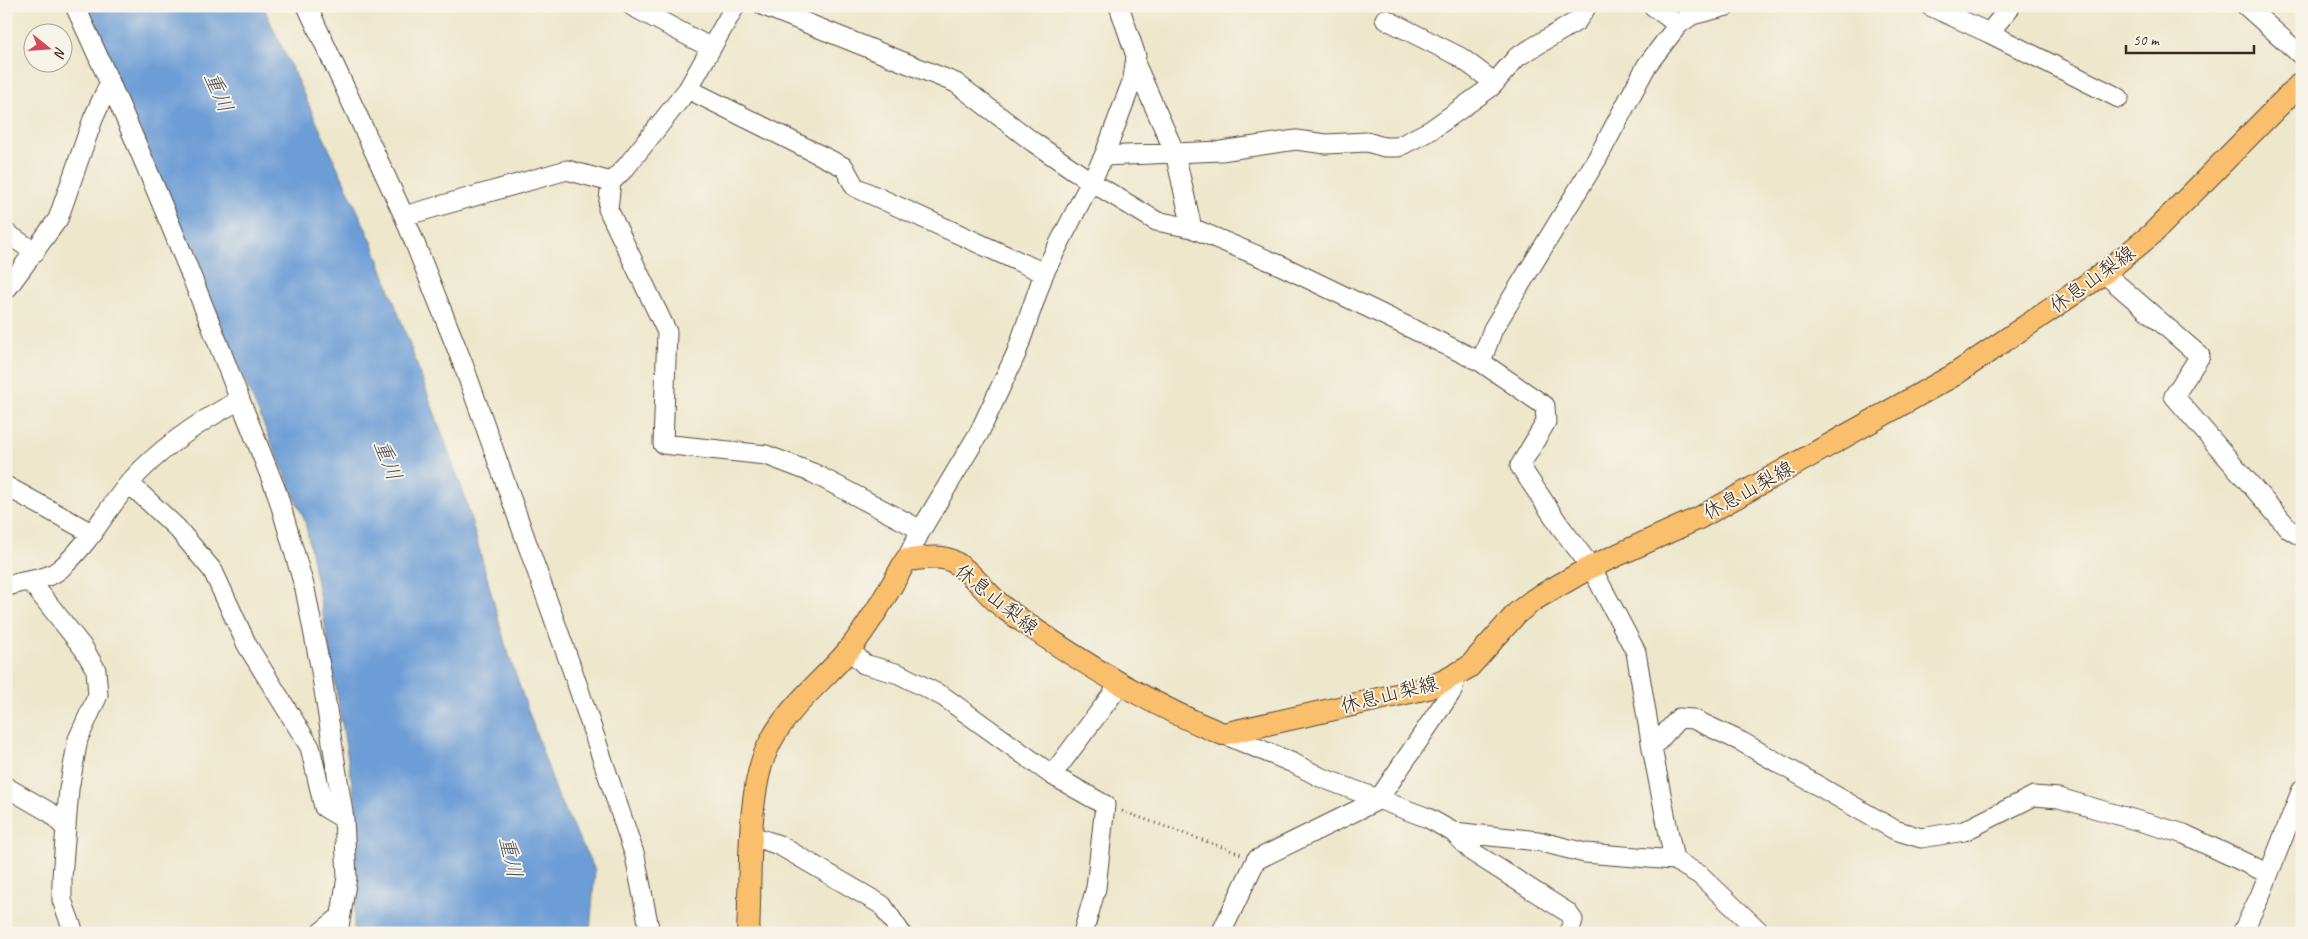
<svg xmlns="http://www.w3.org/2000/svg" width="2308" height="939" font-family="Caveat,'Klee One',sans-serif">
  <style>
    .water { fill: #6d9dd6; stroke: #54647a }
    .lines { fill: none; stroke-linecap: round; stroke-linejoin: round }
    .minor-casing { stroke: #564638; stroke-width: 21 }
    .major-casing { stroke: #564638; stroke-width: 24 }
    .path { stroke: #564638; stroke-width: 3; stroke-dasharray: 1 4; stroke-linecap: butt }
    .minor { stroke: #fff; stroke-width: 19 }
    .major { stroke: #f9bf6c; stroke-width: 22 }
    .labels { text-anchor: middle; stroke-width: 4; stroke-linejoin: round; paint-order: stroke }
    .street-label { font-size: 20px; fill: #3b2a1e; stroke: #f7f3e8 }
    .water-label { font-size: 21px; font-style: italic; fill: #4c525e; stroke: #f7f3e8 }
  </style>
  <rect width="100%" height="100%" fill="#f7f3e8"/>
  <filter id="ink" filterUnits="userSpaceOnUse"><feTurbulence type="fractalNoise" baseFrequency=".02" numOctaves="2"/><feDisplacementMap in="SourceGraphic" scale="10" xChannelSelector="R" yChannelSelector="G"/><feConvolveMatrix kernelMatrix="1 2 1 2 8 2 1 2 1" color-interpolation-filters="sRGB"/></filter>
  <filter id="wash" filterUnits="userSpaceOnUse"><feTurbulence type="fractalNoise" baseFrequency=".0096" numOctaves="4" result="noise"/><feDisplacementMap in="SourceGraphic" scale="20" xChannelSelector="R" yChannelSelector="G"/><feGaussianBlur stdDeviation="1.12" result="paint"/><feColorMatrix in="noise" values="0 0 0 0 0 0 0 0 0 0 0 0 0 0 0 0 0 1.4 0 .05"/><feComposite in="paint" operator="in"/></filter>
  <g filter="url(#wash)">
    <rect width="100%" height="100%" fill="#ede7cc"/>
    <path class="water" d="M84 6H263L373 244 464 494 506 647 559 799 595 870 590 933H354L356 806 327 636 305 521Z"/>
  </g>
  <g filter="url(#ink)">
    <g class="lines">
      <g class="minor-casing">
        <path id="minor" d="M307 6 404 216 463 364 574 675 635 856 650 933
          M632 6 711 48
          M764 6 956 83 1033 142 1090 181 1156 221 1192 228 1282 266 1481 362 1545 406 1546 422 1520 466 1560 526 1591 567 1636 652 1652 748 1674 860
          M1653 6 1678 25
          M1930 6 1989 33 2119 98
          M2246 6 2302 56
          M1385 19 1460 57 1495 83
          M1989 33 2011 6
          M1135 63 1175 153 1192 228
          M688 89 844 167 855 187 1044 273
          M1104 156 1221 151 1296 140 1326 144 1367 142 1384 147H1398L1431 130 1491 87 1517 57 1577 21 1587 6
          M611 182 608 209 667 332 663 444 766 455 813 473 921 530
          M404 216 567 170 611 182 626 167 688 89 735 6
          M6 233 35 252
          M2104 273 2200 356 2174 396 2289 529 2302 537
          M6 290 58 219 93 119 110 82
          M1481 362 1493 329 1597 159 1647 65 1678 25 1692 15 1727 6
          M240 400 277 493 305 589 321 671 344 819 347 877 338 933
          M129 483 177 528 213 571 247 645 310 747 324 807 344 819
          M6 486 93 534
          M906 560 921 530 979 433 1016 354 1044 273 1104 156 1133 79 1136 56 1119 6
          M31 582 84 649 96 670 98 695 78 739 69 789 62 877V900L74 933
          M6 587C23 579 45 582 60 569 89 544 106 510 130 482 161 447 198 422 240 400 189 267 135 135 75 6
          M849 649 864 664 899 674 944 697 1052 775 1105 805 1096 888 1083 933
          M1223 734 1293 763 1320 777 1428 818 1453 832 1538 841 1585 853 1674 860 1700 875 1761 933
          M1652 748 1679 718 1693 719 1742 742 1895 830 1921 838 1964 831 2034 796 2059 798 2184 834 2267 873
          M1052 775 1121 683
          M6 787 51 813 66 829
          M1453 832 1474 853 1567 912 1573 920 1569 933
          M752 836 779 845 882 905 901 933
          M320 933 340 917
          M1221 933 1256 860 1378 800 1452 691 1456 674
          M2242 933 2260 896 2302 789"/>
      </g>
      <g class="major-casing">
        <path id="major" d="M748 933C751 881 746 794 767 749 784 710 822 682 849 650 871 622 889 591 906 560 922 559 940 554 954 562 974 573 989 598 1008 611 1074 658 1147 704 1223 734L1428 688 1446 680 1469 667 1517 613 1535 599 1591 567 1699 518 1954 375 2104 273 2152 234 2302 82"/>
      </g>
      <path class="path" d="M1122 811 1241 854"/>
      <use href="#minor" class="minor"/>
      <use href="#major" class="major"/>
    </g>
  </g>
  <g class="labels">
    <g class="street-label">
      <text transform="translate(2092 279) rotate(-36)" y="7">休息山梨線</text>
      <text transform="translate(1748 490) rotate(-29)" y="7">休息山梨線</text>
      <text transform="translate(997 599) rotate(39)" y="7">休息山梨線</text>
      <text transform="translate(1389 694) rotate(-14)" y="7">休息山梨線</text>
    </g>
    <g class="water-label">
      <text transform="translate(219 92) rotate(67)" y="7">重川</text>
      <text transform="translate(388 460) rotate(69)" y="7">重川</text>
      <text transform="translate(511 857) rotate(78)" y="7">重川</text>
    </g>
  </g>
  <rect width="2308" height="939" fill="none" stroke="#f7f3e8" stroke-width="25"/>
  <g transform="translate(48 48) rotate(107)"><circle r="24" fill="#f7f3e8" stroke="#aca397"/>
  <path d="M0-4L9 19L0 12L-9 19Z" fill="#d1495b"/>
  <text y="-8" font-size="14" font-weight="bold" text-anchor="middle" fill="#3b2a1e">N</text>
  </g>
  <path d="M2126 45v8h128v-8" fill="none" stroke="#3b2a1e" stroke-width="2.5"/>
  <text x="2133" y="45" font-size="15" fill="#3b2a1e" stroke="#f7f3e8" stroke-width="4" paint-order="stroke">50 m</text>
</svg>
